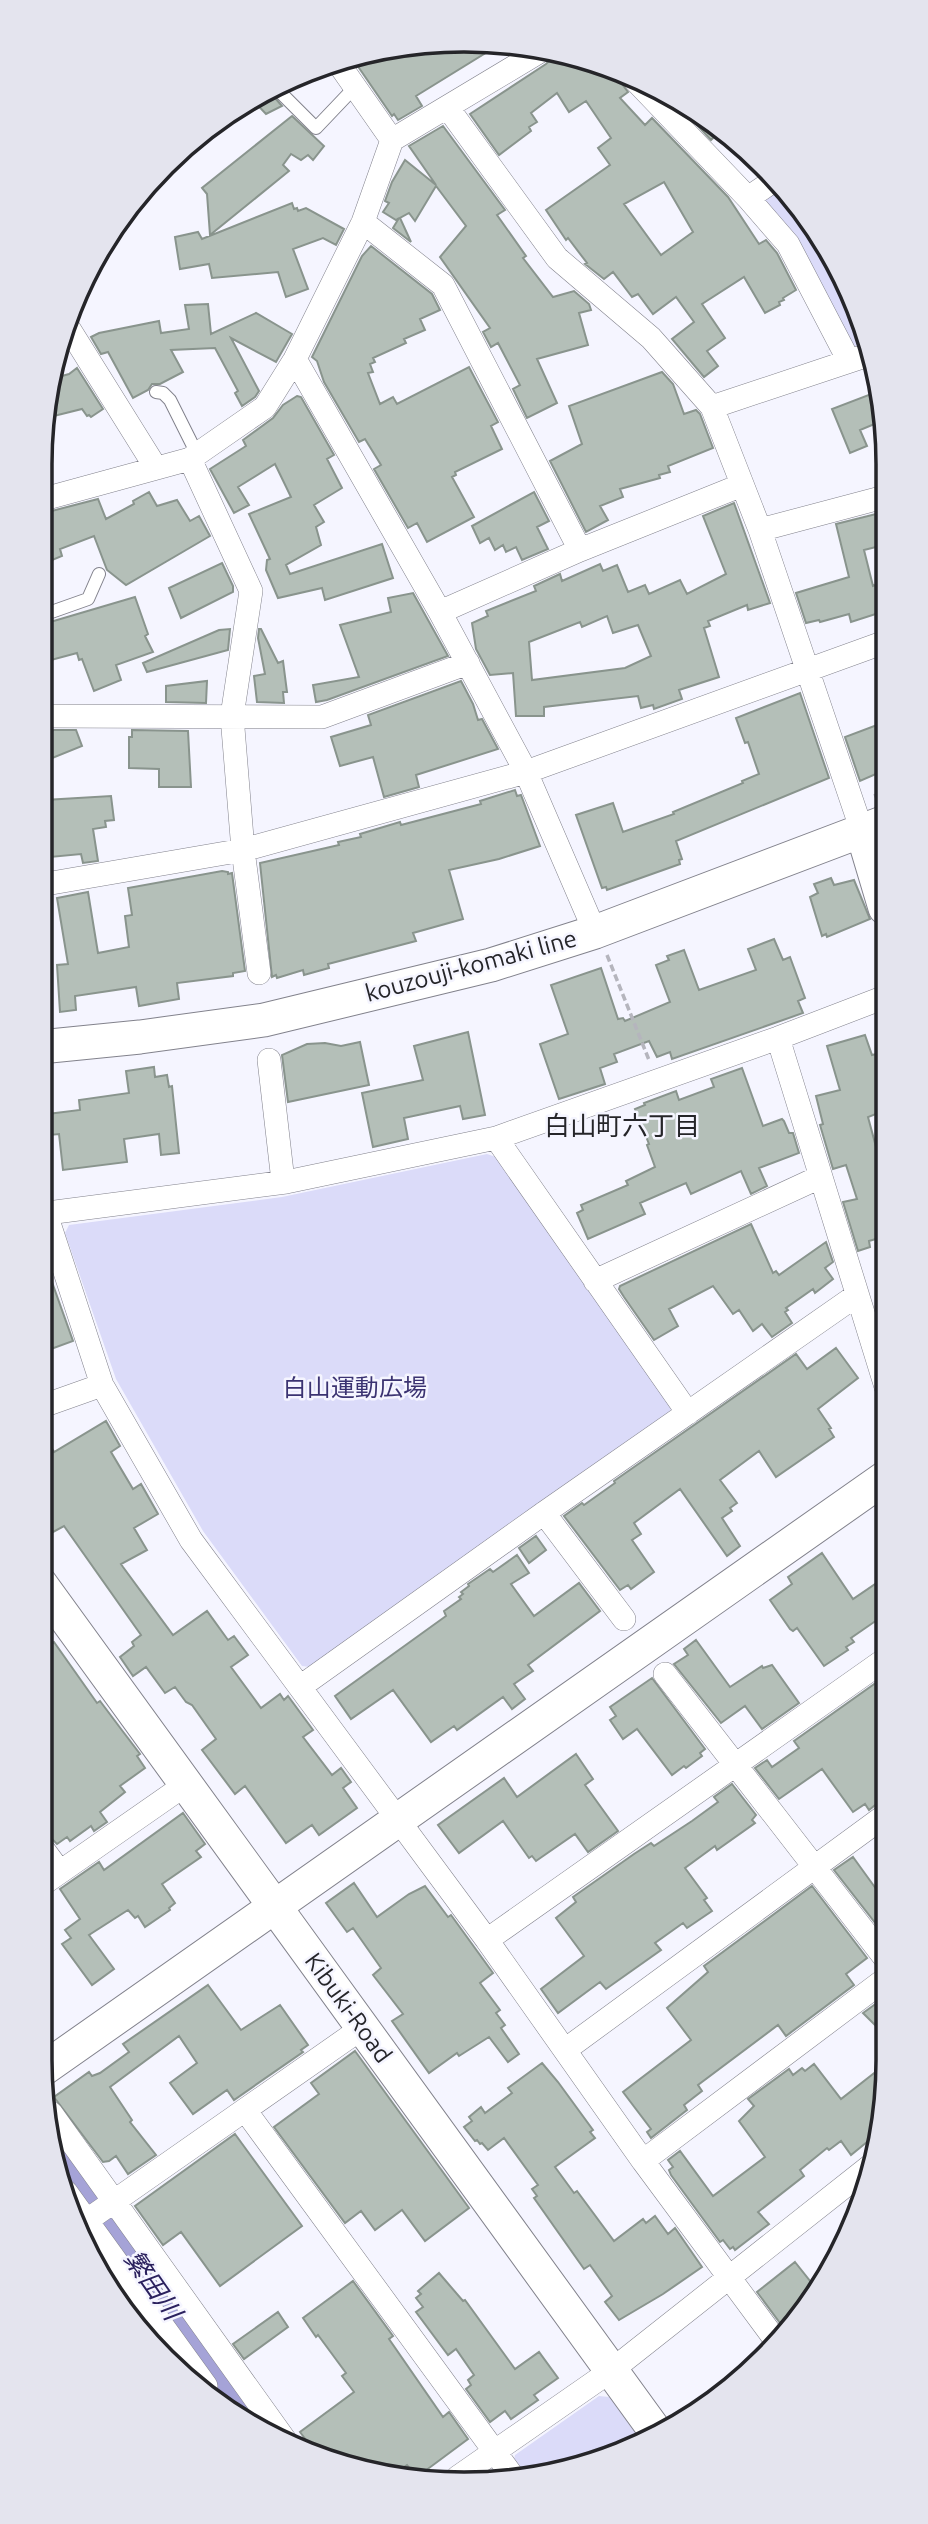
<svg xmlns="http://www.w3.org/2000/svg" width="928" height="2524" font-family="Ubuntu,'Noto Sans JP',sans-serif">
  <style>
    .green { fill: #dbdbf9 }
    .lines { fill: none; stroke-linecap: round; stroke-linejoin: round }
    .river { stroke: #a5a3d7; stroke-width: 37 }
    .building { fill: #b4bfb8; stroke: #89948d; stroke-width: 2; fill-rule: evenodd }
    .lane-casing { stroke: #82828c; stroke-width: 14 }
    .street-casing { stroke: #82828c; stroke-width: 24 }
    .secondary-casing { stroke: #82828c; stroke-width: 35 }
    .path { stroke: #b5b5bd; stroke-width: 3.5; stroke-dasharray: 7 3.5; stroke-linecap: butt }
    .lane { stroke: #fff; stroke-width: 12 }
    .street { stroke: #fff; stroke-width: 23 }
    .secondary { stroke: #fff; stroke-width: 33 }
    .labels { text-anchor: middle; stroke-width: 5; stroke-linejoin: round; paint-order: stroke }
    .street-label { font-size: 24px; fill: #252529; stroke: #f5f5ff }
    .park-label { font-size: 24px; fill: #3b3372; stroke: #f5f5ff }
    .neighbourhood-label { font-size: 26px; fill: #252529; stroke: #f5f5ff }
    .water-label { font-size: 26px; font-style: italic; fill: #2b215e; stroke: #f5f5ff }
    .rim { fill: none; stroke: #252529; stroke-width: 3.5 }
  </style>
  <rect width="100%" height="100%" fill="#f5f5ff"/>
  <path class="green" d="M782 184 844 277 865 346 860 348 850 344 765 205 766 195Z
    M487 1154 496 1157 671 1405 670 1414 310 1667 302 1666 203 1531 116 1379 65 1233 69 1225 282 1197Z
    M599 2396 609 2397 640 2439 573 2469 519 2473 513 2464 515 2455Z"/>
  <g class="lines">
    <path class="river" d="M59 2152 248 2418"/>
  </g>
  <path class="building" d="M408 44H410L492 49 416 96 422 106 398 120 394 114 392 116 355 62Z
    M556 54 573 55 622 75V84L628 92 620 98 645 125 652 118 728 197 759 244 766 240 777 253 796 290 783 298 784 300 779 302 780 305 765 313 744 277 702 304 725 338 707 351 718 366 704 377 672 339 694 322 676 297 653 314 638 294 632 297 613 272 604 279 585 264 587 263 568 238 566 240 546 210 610 165 598 148 611 138 586 101 569 112 557 93 531 113 537 122 529 127 531 131 499 155 470 114 546 64ZM664 182 693 232 661 255 624 204Z
    M269 91 282 106 266 114 251 98Z
    M674 96 676 97 719 132 711 140 672 98Z
    M292 116 324 146 313 160 308 155 301 160 291 154 283 165 289 171 210 235 207 194 202 188Z
    M443 126 505 210 497 215 526 256 523 258 553 297 574 291 589 304 591 310 579 313 588 345 537 359 557 403 527 418 513 389 520 385 498 343 491 347 483 332 490 328 440 257 466 226 436 186 415 221 409 213 400 218 411 242 393 228 399 218 396 220 383 212 389 203 385 201 392 182 405 160 436 185 409 146Z
    M292 203 294 209 297 208 298 211 306 208 344 229 336 245 323 238 293 249 308 289 286 297 278 272 212 278 209 264 180 269 175 237 198 232 202 239Z
    M371 246 432 294 440 310 420 319 425 330 404 339 406 343 373 358 375 362 370 364 373 372 368 373 380 404 393 397 397 404 469 367 498 422 491 426 502 449 455 472 456 475 452 477 474 517 427 542 417 523 408 528 374 469 381 465 365 439 359 442 324 382 317 361 312 357 362 256Z
    M208 304 211 334 256 313 292 334 276 362 231 338 259 391 255 397 242 406 235 393 238 391 215 348 171 350 183 372 160 384H152L148 390 133 398 108 352 101 354 91 337 99 333 159 321 161 333 189 329 185 305Z
    M77 368 103 409 91 417 89 415 87 416 82 409 46 418 51 379 69 374Z
    M662 372 673 384 684 414 696 410 700 414 713 448 668 466 670 472 659 475 660 478 620 489 623 497 600 506 608 520 586 532 550 461 582 444 569 406Z
    M879 391 884 408V420L860 430 867 446 850 453 832 409Z
    M297 396 301 397 334 455 327 459 342 488 314 505 324 522 316 527 321 545 286 565 290 574 382 544 393 578 325 600 322 588 278 598 266 570 267 560 270 559 249 514 291 497 275 464 238 487 249 505 234 513 210 469 246 446 243 440 273 418 283 405Z
    M149 492 157 506 177 500 190 521 199 516 210 536 126 585 107 570 94 536 60 549 62 556 45 563 40 551V514L98 499 106 519 134 504 133 501Z
    M534 492 549 521 537 527 548 549 522 560 516 547 506 552 503 545 495 550 489 538 480 543 472 526Z
    M734 503 770 603 748 610 747 605 708 621 710 626 704 628 719 677 679 690 682 699 654 709 653 705 641 708 638 696 544 707V716H516L513 673 490 675 476 649 472 623 488 616 486 611 536 591 534 586 560 574 562 581 600 564 603 571 617 565 628 592 645 585 649 594 680 580 687 594 726 574 703 516ZM607 616 613 633 638 625 651 656 625 668 532 680 529 642 580 622 582 627Z
    M884 512V545L864 550 873 586 884 582 885 611 851 622 849 614 820 622 819 620 806 623 796 593 849 577 836 524Z
    M222 563 233 586V592L181 618 169 588Z
    M413 593 448 656 327 700 316 702 313 685 359 677 340 625 391 612 388 598Z
    M135 597 148 634 145 636 153 652 116 665 121 680 94 691 82 659 79 660 77 653 40 663V625Z
    M230 629 228 650 147 672 143 663 219 630Z
    M259 629H261L278 663 283 661 287 692H283L284 703 257 702 254 676 265 674 258 638Z
    M207 681 206 703 166 702V686Z
    M461 681 473 704 478 720 482 719 498 749 416 775 419 787 384 797 373 757 340 766 331 737 371 725 368 715Z
    M800 693 829 778 676 841 682 859 679 860 680 864 607 890 606 887 602 888 576 815 613 803 623 832 674 814 673 812 743 783 742 781 759 774 748 742 745 743 736 718Z
    M885 722V770L860 781 845 737Z
    M54 730H76L82 746 40 763V734Z
    M132 730 188 731 191 787H159V769L129 768V737H132Z
    M515 790 517 796 521 795 540 846 499 859 449 870 463 919 413 933 416 941 328 964 329 968 304 975 303 970 277 978 276 975 272 977 260 863 339 845 338 842 361 837 360 834 400 822 401 825 481 804 480 801Z
    M111 796 114 820 105 821 106 827 93 829 98 861 83 863 81 854 40 858V809L46 808 45 800Z
    M222 871 228 872V874L232 873 245 971 233 973V976L177 983 179 999 139 1006 136 987 75 996 76 1010 60 1012 57 965 68 964 57 898 88 892 98 953 129 947 125 916 132 915 128 888Z
    M831 878 834 885 854 880 870 919 827 937 826 934 822 936 810 897 818 893 814 884Z
    M774 939 783 960 790 957 805 998 798 1001 803 1013 672 1059 670 1052 657 1057 649 1041 614 1054 617 1062 600 1068 605 1084 559 1099 540 1044 568 1034 551 985 601 968 618 1019 623 1018 625 1021 670 1002 656 965 669 960 667 956 684 950 699 990 756 970 748 949Z
    M468 1032 485 1115 463 1119 460 1106 404 1118 408 1139 373 1147 362 1093 423 1080 414 1046Z
    M865 1035 872 1055 881 1053 886 1069V1110L868 1117 886 1184V1236L869 1241 870 1247 858 1251 843 1202 857 1199 846 1165 833 1169 820 1125 823 1124 816 1096 840 1090 827 1046Z
    M360 1042 369 1085 288 1102 282 1055 307 1044 325 1043 341 1046Z
    M154 1067 155 1077 167 1075 169 1087 172 1086 179 1153 161 1155 159 1134 124 1139 127 1162 63 1170 59 1134 40 1136V1115L80 1110 79 1100 129 1093 126 1071Z
    M742 1068 763 1126 782 1119 784 1121 789 1133H793L799 1153 759 1168 767 1186 751 1194 741 1171 691 1194 686 1183 640 1203 645 1214 588 1239 577 1213 583 1210 581 1205 628 1185 626 1181 655 1167 647 1145 649 1144 635 1109 645 1105 644 1103 676 1091 679 1100 714 1087 711 1079Z
    M751 1224 773 1273 776 1271 779 1275 826 1242 833 1262 825 1268 833 1279 815 1293 813 1289 786 1308 788 1310 785 1312 792 1323 772 1337 762 1324 753 1331 739 1310 733 1314 713 1286 669 1309 678 1326 654 1340 624 1297 619 1289 620 1286Z
    M40 1257H43L73 1341 40 1353Z
    M836 1348 858 1378 818 1409 831 1428 829 1429 834 1437 776 1477 759 1451 720 1480 737 1503 730 1508 732 1511 722 1518 740 1546 727 1556 680 1489 634 1523 641 1534 632 1540 654 1572 631 1589 628 1585 620 1590 564 1516 582 1503 584 1505 615 1483 614 1481 796 1354 807 1369Z
    M106 1421 120 1446 111 1452 133 1489 141 1484 158 1514 134 1528 147 1550 121 1564 123 1567 173 1635 207 1611 228 1640 234 1636 248 1655 231 1667 261 1708 280 1694 284 1700 288 1696 313 1730 303 1737 332 1775 341 1768 351 1782 343 1788 357 1808 319 1835 312 1825 286 1843 245 1786 235 1794 202 1750 216 1739 192 1705 186 1702 175 1687 165 1693 146 1667 133 1676 120 1657 134 1646 132 1642 141 1635 64 1526 40 1539V1428L54 1452Z
    M536 1536 546 1550 529 1563 519 1548Z
    M822 1553 853 1599 887 1576V1632L877 1620 851 1638 854 1642 846 1647 848 1650 824 1666 797 1628 793 1631 790 1629 770 1600 792 1584 788 1577Z
    M517 1555 529 1573 511 1584 534 1616 579 1583 600 1611 528 1665 533 1671 514 1684 525 1699 512 1709 503 1697 457 1730 454 1726 431 1742 393 1690 351 1719 335 1696 446 1616 444 1611 461 1599 459 1597 463 1594 461 1592 469 1586 468 1584 490 1569 493 1572Z
    M696 1640 730 1687 762 1666 763 1668 772 1665 799 1703 762 1729 745 1706 721 1723 674 1664 688 1655 684 1649Z
    M54 1642 97 1703 100 1701 121 1729 140 1754 137 1756 145 1768 120 1786 125 1792 100 1812 107 1822 94 1831 91 1826 70 1841 67 1837 57 1844 40 1827V1651Z
    M887 1675V1768L879 1773 887 1784V1800L879 1802 869 1810 865 1804 853 1812 822 1769 779 1799 755 1768 767 1760 772 1767 799 1748 794 1741Z
    M652 1678 705 1749 700 1753 702 1756 686 1768 684 1766 672 1775 637 1729 623 1739 610 1720 616 1716 610 1707Z
    M576 1754 593 1779 585 1785 618 1831 588 1852 575 1834 536 1861 532 1856 529 1858 503 1821 459 1853 438 1825 504 1778 517 1797Z
    M732 1784 756 1815 752 1820 755 1823 717 1850 715 1846 685 1868 707 1898 704 1900 712 1911 687 1928 683 1923 655 1943 661 1950 606 1989 600 1982 558 2013 541 1989 584 1956 556 1918 576 1902 573 1897 634 1854 651 1843 654 1846 692 1821 718 1802 714 1797Z
    M183 1813 205 1844 196 1851 201 1857 162 1884 175 1903 169 1908 170 1910 145 1927 138 1916 135 1918 128 1910 89 1935 114 1969 92 1985 62 1944 71 1938 65 1930 80 1919 60 1889 99 1862 104 1870Z
    M853 1857 887 1904V1938L834 1870Z
    M354 1883 377 1917 409 1894 425 1886 448 1917 451 1915 493 1973 480 1983 500 2010 496 2013 505 2025 501 2028 519 2054 508 2062 489 2037 459 2056 457 2053 429 2073 392 2021 403 2014 373 1975 381 1968 353 1928 347 1932 326 1903Z
    M812 1886 867 1958 846 1974 854 1985 786 2036 778 2025 698 2085 702 2091 684 2105 687 2110 651 2138 647 2132 651 2129 623 2092 691 2040 667 2008 708 1972 704 1966Z
    M208 1985 241 2030 280 2005 308 2045 301 2050 303 2052 234 2100 227 2090 193 2114 170 2083 197 2063 179 2036 110 2087 132 2120 130 2122 156 2155 128 2174 116 2156 109 2161 103 2162 54 2097 89 2072 92 2076 100 2073 129 2052 123 2044Z
    M888 1995V2038L863 2013Z
    M355 2051 469 2208 425 2241 402 2210 375 2230 361 2211 345 2223 274 2127 319 2094 311 2083Z
    M542 2063 558 2082 593 2130 590 2132 595 2138 555 2167 574 2193 577 2191 614 2241 643 2219 646 2223 655 2216 668 2234 675 2228 702 2267 663 2294 619 2320 605 2302 612 2296 590 2265 584 2269 534 2198 537 2196 532 2189 538 2185 504 2138 488 2150 482 2143 480 2144 477 2140 475 2141 464 2127 472 2121 469 2117 481 2107 485 2113 512 2093 508 2088Z
    M887 2063 882 2107 877 2110 881 2115 878 2133 851 2155 841 2141 829 2150 827 2148 800 2170 804 2176 758 2212 769 2224 735 2250 733 2247 730 2249 723 2240 720 2242 671 2175 669 2170 673 2167 668 2160 680 2151 713 2196 765 2157 739 2121 754 2106 748 2099 789 2069 793 2075 802 2068 805 2071 814 2064 841 2099Z
    M235 2134 302 2226 220 2286 181 2232 163 2245 135 2206Z
    M795 2262 818 2291 780 2323 757 2292Z
    M439 2273 463 2301 465 2300 515 2369 539 2352 558 2378 534 2395 538 2400 511 2419 505 2411 490 2422 466 2389 471 2385 468 2380 474 2375 456 2349 448 2355 416 2312 423 2307 416 2298 421 2294 418 2291Z
    M353 2281 393 2336 389 2339 443 2417 449 2412 468 2439 417 2477 407 2465 392 2475 315 2452 300 2432 354 2392 342 2376 346 2373 318 2335 316 2337 303 2318Z
    M278 2312 288 2327 244 2359 233 2344Z"/>
  <g class="lines">
    <g class="lane-casing">
      <path id="lane" d="M277 89 316 128 355 87
        M156 392 163 393 170 400 197 454
        M40 616 88 599 99 574"/>
    </g>
    <g class="street-casing">
      <path id="street" d="M341 67 392 140
        M635 80 748 198 788 244 849 361
        M448 108 557 258 651 338 712 407 760 530 862 831
        M748 198 776 179
        M363 222 443 285 580 550
        M68 327 156 468
        M295 359 440 612 526 772 595 932
        M712 407 868 355
        M190 459 251 591 232 716 243 850 259 973
        M40 500 190 459 265 407 295 359 363 222 392 140 539 52
        M760 530 884 497
        M440 612 580 550 742 485
        M40 716 322 717 468 663
        M40 885 243 850 526 772 885 642
        M778 1038 886 1387
        M269 1060 283 1181
        M496 1138 688 1413
        M40 1214 286 1182 496 1138 778 1038 885 997
        M46 1214 102 1385 191 1540 487 1940 643 2161 774 2338
        M595 1281 820 1177
        M40 1407 102 1385
        M544 1513 624 1619
        M665 1674 888 1962
        M300 1687 544 1513 857 1295
        M40 1845 60 1872
        M40 1886 185 1785
        M487 1940 887 1658
        M565 2050 887 1814
        M245 2110 511 2474
        M51 2113 287 2443
        M643 2161 888 1977
        M66 2192 206 2386
        M76 2228 362 2028
        M458 2477 612 2370 874 2163"/>
    </g>
    <g class="secondary-casing">
      <path id="secondary" d="M862 831 885 908
        M40 1047 140 1037 264 1020 491 965 595 932 885 822
        M40 1583 656 2432
        M42 2070 886 1477"/>
    </g>
    <path class="path" d="M874 796 885 792
      M607 955 649 1060"/>
    <use href="#lane" class="lane"/>
    <use href="#street" class="street"/>
    <use href="#secondary" class="secondary"/>
  </g>
  <g class="labels">
    <g class="street-label">
      <text transform="translate(471 966) rotate(-15)" y="8">kouzouji-komaki line</text>
      <text transform="translate(348 2008) rotate(54)" y="8">Kibuki-Road</text>
    </g>
    <g class="park-label">
      <text x="355" y="1396">白山運動広場</text>
    </g>
    <g class="neighbourhood-label">
      <text x="622" y="1135">白山町六丁目</text>
    </g>
    <g class="water-label">
      <text transform="translate(153 2285) rotate(55)" y="9">繁田川</text>
    </g>
  </g>
  <path d="M0 0H928V2524H0ZM464 52H464A412 412 0 0 1 876 464V2060A412 412 0 0 1 464 2472H464A412 412 0 0 1 52 2060V464A412 412 0 0 1 464 52Z" fill="#e4e4ee" fill-rule="evenodd"/>
  <path class="rim" d="M464 52H464A412 412 0 0 1 876 464V2060A412 412 0 0 1 464 2472H464A412 412 0 0 1 52 2060V464A412 412 0 0 1 464 52Z"/>
</svg>
